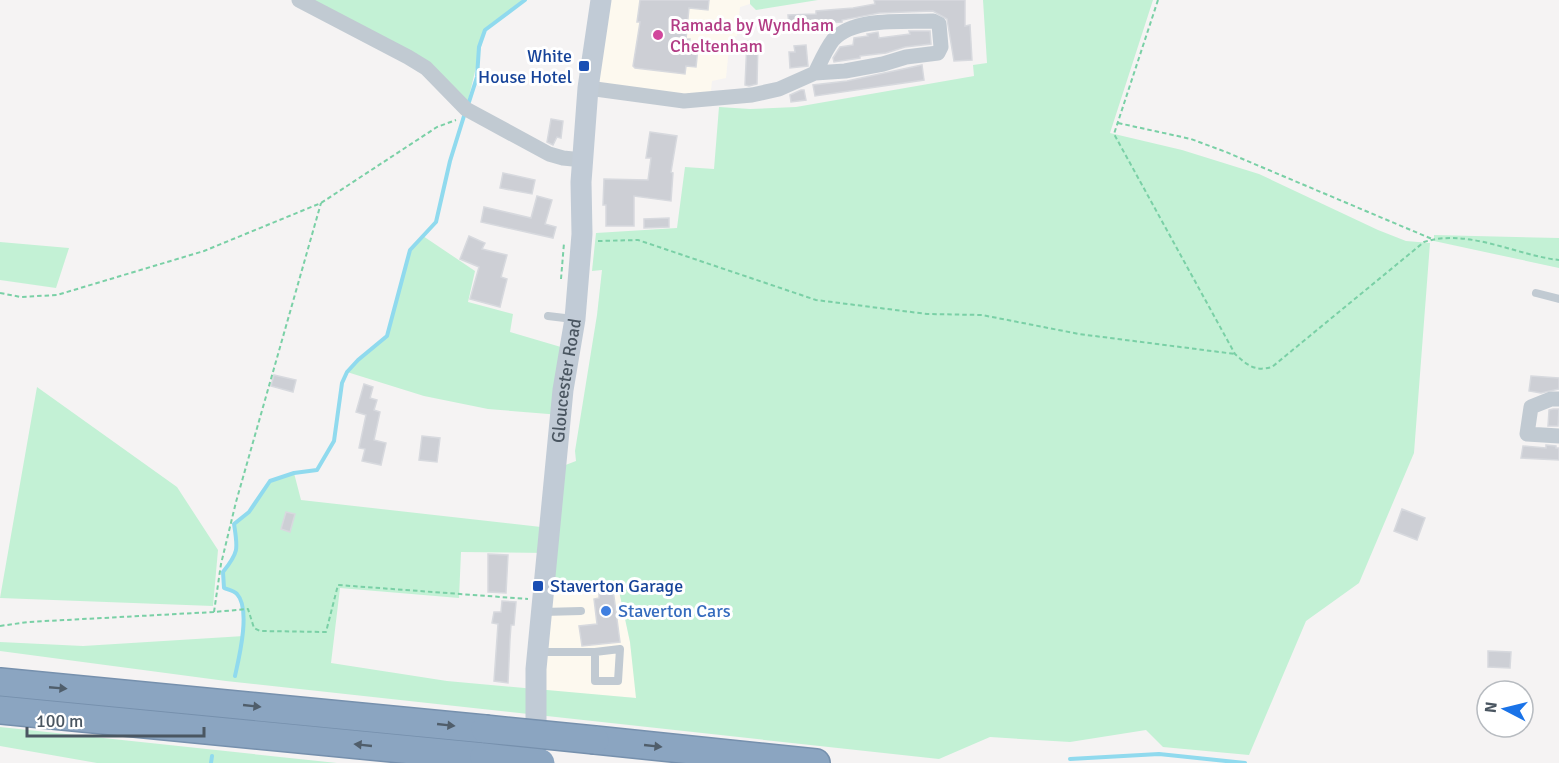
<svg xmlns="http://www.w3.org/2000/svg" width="1559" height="763" font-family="Signika,sans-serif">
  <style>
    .commercial { fill: #fdf9ef }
    .green { fill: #c3f1d5; fill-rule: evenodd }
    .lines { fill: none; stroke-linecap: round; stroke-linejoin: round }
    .stream { stroke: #90daee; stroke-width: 4 }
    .building { fill: #cdcfd5; stroke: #d7d9de; stroke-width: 1.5 }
    .motorway-casing { stroke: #7690ad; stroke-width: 30 }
    .path { stroke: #7ad0a6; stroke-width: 2; stroke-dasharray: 4.5 3; stroke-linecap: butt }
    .service { stroke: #c1cad2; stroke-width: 8 }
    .minor { stroke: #c1cad2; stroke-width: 15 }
    .secondary { stroke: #c1cbd6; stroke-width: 21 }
    .motorway { stroke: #8ba5c1; stroke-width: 27 }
    .motorway-bridge-casing { stroke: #7690ad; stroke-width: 30; stroke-linecap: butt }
    .motorway-bridge { stroke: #8ba5c1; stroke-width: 27 }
    .oneway { fill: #505e6b }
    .hotel-dot { fill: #d1479c; stroke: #fff; stroke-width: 2 }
    .transit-dot { fill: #1a4fb4; stroke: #fff; stroke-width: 2 }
    .shop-dot { fill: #3f7fe0; stroke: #fff; stroke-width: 2 }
    .labels { text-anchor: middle; stroke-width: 6; stroke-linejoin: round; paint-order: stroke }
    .hotel-label { font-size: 18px; fill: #b23c85; stroke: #fff; text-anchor: start }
    .transit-label { font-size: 18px; fill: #164399; stroke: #fff; text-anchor: end }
    .street-label { font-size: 18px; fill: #4a5661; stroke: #fff }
    .shop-label { font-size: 18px; fill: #366cbe; stroke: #fff; text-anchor: start }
  </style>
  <rect width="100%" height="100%" fill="#f5f3f3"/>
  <path class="commercial" d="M601 0H750V4L740 7 737 36 730 38 726 78 712 81 710 99 588 88Z
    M604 584 619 591 630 642 637 698 535 690 545 587Z"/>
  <path class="green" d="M305 0H522L485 30 466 109 426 68Z
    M750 0H818L756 10 750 4Z
    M983 0H1153L1110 133 1182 150 1259 174 1378 230 1406 241 1430 243 1414 453 1359 583 1306 621 1249 755 1163 747 1146 730 1070 742 990 737 939 759 226 681 0 651V642L83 646 244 636C242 613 248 598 224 588L223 572C239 552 238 549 234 524L249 512 270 481 294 473 301 500 550 528 555 469 576 461 575 451 597 315 602 270 592 271 596 233 677 228 685 167 714 169 719 107 750 109 796 107 974 76 973 65 987 63ZM461 552 548 553 545 587 604 584 619 591 630 642 636 698 447 681 331 663 340 588 459 598Z
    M1434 235 1559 238V268L1434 241Z
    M423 236 475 271 468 302 513 314 510 332 571 350 561 415 488 409 424 396 347 372 358 360 387 336 410 250Z
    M0 242 69 248 56 288 0 280Z
    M37 387 177 487 218 550 213 606 0 598Z
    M0 727 337 763H97L0 746Z"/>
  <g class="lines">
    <path class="stream" d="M469 102 477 77 479 47 485 30 525 0
      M235 676C239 658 251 609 237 594 234 591 229 590 224 588L223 572C239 552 238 549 234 524L249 512 270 481 294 473 317 470 334 441 342 383 347 372 358 360 387 336 410 250 436 222 450 161 464 116
      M1070 759 1159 754 1245 763
      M211 763 212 756"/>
  </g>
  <path class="building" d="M640 0H709L708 10 689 8 686 39H690L689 47 698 48 696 67 686 66 685 74 635 68 633 66 640 22H637Z
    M874 0H965V26L970 25 972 60 954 61 947 19 933 11 879 13 842 20V22L789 25 788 15 816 14V11L853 8 875 4Z
    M909 31H930L931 44 905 47 886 53 860 56V58L834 62 833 58 840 47 853 45 854 38 868 36 867 34 878 32 879 38 910 34Z
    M747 41H758L757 84 749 86 745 85Z
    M806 45 808 66 790 68 789 52H795L794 46Z
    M922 65 924 80 815 96 813 85 847 81Z
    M801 90H804L806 100 791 102 790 95Z
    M551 119 563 121 561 138 557 137 553 145 547 142Z
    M650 132 677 136 671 172 673 173 671 201 634 196V226H606V205H603L604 179 648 180 651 158H646Z
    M503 173 535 180 532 194 500 188Z
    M537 196 552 200 545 224 556 227 553 238 481 222 484 207 531 218Z
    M669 218V227L644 228V219Z
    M469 236 485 243 482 249 507 255 501 277 507 279 500 307 470 299 479 267 460 259Z
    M274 375 296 380 293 392 271 386Z
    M1531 376 1559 378V389L1541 393 1529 391Z
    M364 384 373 387 370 398 377 400 374 410 380 412 374 440 386 443 381 465 362 461 365 449 359 448 366 415 356 412Z
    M1553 409H1559L1558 426H1548L1549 410Z
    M422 436 440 438 437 462 419 460Z
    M1546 445 1556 446V448H1559V460L1521 458 1523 446 1546 448Z
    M1402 509 1425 518 1417 540 1394 531Z
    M286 512 295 514 290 532 281 529Z
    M488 554 508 555 506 593 488 592Z
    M613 589 620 642 582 646 579 626 597 624 594 599 599 598V591Z
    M502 601 516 602 514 625H511L510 639 508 683 494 681 498 624 492 623 494 612H501Z
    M1488 651 1511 652 1510 668 1488 667Z"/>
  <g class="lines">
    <g class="motorway-casing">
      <path id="motorway" d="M0 682 485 729
        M0 710 484 757
        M595 740 816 763"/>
    </g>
    <path class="path" d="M1158 0 1114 134 1235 354C1247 365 1255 372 1272 367L1424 242C1468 228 1515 255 1559 260
      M1118 123 1191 139 1226 152 1432 239
      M598 241 638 240 816 300 927 314 982 315 1079 334 1235 354
      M561 279 564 243
      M0 293 21 297 57 295 204 251 321 203 437 127 456 120
      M214 612 221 564 236 502 321 203
      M0 626 28 622 214 612 248 609 254 628 260 631 326 632 338 585 528 599"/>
    <path class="service" d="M1536 293 1559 299
      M548 316 573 319
      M543 612 581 611
      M539 652H595L620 649 618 681H595V652"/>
    <path class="minor" d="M299 0 408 57 426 68 466 109 549 154 563 158 583 160
      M588 88 684 101 752 95 779 89 815 73 845 71 883 64 906 57 938 53 941 47 939 24 933 21C904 22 854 17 833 40 826 49 820 63 815 73
      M1559 399H1551L1531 407 1527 434 1559 436"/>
    <path class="secondary" id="s1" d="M536 748V669L563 390 575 319 582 234 581 182 588 88 601 0"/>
    <use href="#motorway" class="motorway"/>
    <g class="motorway-bridge-casing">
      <path id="motorway-bridge" d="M485 729 595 740
        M484 757 541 763"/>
    </g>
    <use href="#motorway-bridge" class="motorway-bridge"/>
  </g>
  <defs><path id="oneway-solid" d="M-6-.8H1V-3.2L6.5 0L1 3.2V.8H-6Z" transform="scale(1.5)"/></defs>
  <g class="oneway">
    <use href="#oneway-solid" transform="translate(58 688) rotate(5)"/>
    <use href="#oneway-solid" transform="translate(252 706) rotate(6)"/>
    <use href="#oneway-solid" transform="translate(446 725) rotate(6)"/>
    <use href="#oneway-solid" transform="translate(363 745) rotate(-174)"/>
    <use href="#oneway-solid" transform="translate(653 746) rotate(6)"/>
  </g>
  <circle class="hotel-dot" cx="658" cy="35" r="6"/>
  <g class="transit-dot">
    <rect x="578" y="60" width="12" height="12" rx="3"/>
    <rect x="532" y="580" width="12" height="12" rx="3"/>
  </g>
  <circle class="shop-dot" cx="606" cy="611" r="6"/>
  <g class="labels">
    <g class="hotel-label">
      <text x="670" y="31">Ramada by Wyndham<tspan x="670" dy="21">Cheltenham</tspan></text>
    </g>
    <g class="transit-label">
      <text x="572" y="62">White<tspan x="572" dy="21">House Hotel</tspan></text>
      <text x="550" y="592" text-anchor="start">Staverton Garage</text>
    </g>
    <g class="street-label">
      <text dy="6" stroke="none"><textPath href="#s1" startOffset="369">Gloucester Road</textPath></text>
    </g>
    <g class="shop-label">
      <text x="618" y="617">Staverton Cars</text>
    </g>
  </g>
  <g transform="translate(1505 709) rotate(277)"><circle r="28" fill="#ffffff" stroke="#b7bbc0" stroke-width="1.5"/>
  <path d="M0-4.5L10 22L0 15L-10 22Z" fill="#1a73e8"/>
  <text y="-9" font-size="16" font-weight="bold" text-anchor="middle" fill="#4a5661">N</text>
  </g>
  <path d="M27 727v9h177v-9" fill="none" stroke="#4a5661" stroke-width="3"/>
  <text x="36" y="727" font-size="18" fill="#4a5661" stroke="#ffffff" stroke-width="4.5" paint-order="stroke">100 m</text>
</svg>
